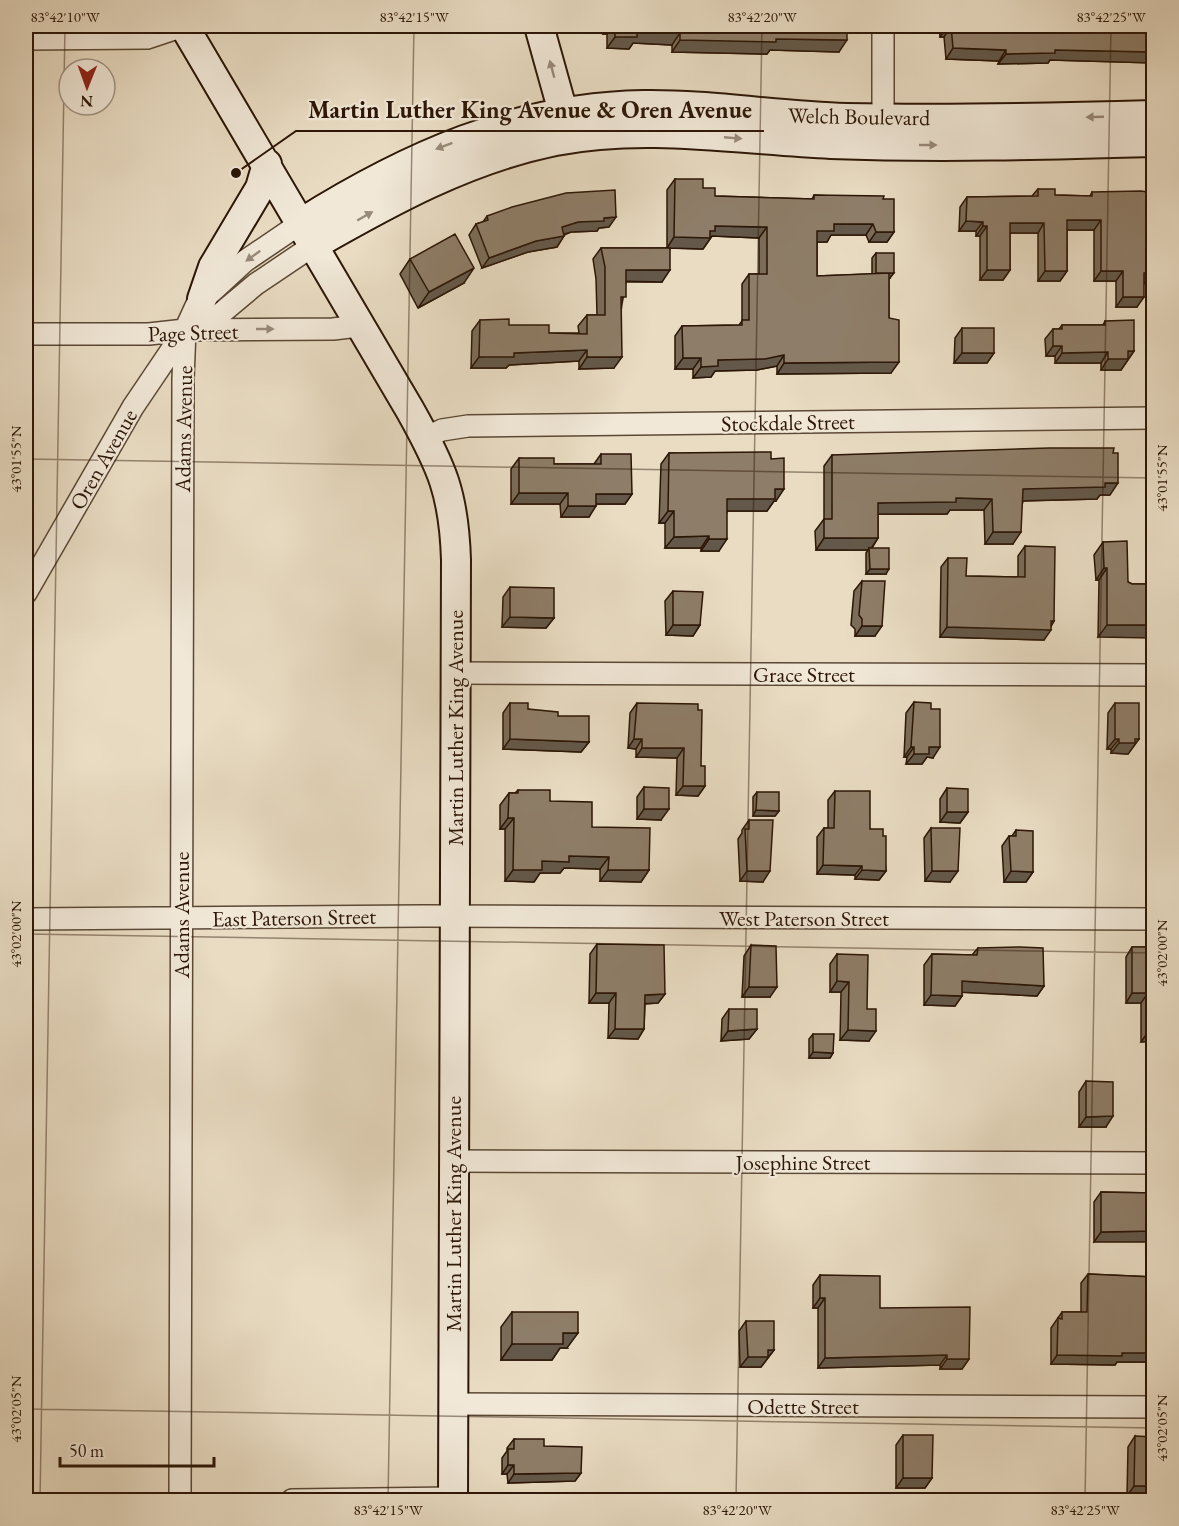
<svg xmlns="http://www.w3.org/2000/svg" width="1179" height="1526" font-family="'EB Garamond',serif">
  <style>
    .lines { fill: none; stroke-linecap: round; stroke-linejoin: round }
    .street-casing { stroke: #5b4835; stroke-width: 24 }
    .secondary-casing { stroke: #2c1606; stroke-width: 32 }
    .street { stroke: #f1e8d8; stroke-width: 21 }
    .secondary { stroke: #f1e8d8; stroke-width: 28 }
    .wall { fill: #7a6c59; stroke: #2c1606; stroke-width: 1.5 }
    .shaded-wall { fill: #635849; stroke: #2c1606; stroke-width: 1.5 }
    .building { fill: #8e7d68; stroke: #2c1606; stroke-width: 1.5 }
    .oneway { fill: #988a7a }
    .ticks { fill: none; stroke: #2c1606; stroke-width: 1.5; stroke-opacity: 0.45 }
    .labels { text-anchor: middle; stroke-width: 4.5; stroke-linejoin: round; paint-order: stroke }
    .street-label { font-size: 22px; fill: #2c1606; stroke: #f1e8d8 }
    .leader { fill: none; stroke: #2c1606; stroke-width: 2 }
    .callout-dot { fill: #2c1606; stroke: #f1e8d8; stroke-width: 2 }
    .callout-label { font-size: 24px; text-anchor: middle; font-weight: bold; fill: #2c1606; stroke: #f1e8d8; stroke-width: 4.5; stroke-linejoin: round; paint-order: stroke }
    .neatline { fill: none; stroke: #2c1606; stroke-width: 2 }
    .ticks-label { font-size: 15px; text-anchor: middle; fill: #2c1606 }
  </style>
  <rect width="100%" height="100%" fill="#e9dcc3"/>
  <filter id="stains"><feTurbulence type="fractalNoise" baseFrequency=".00333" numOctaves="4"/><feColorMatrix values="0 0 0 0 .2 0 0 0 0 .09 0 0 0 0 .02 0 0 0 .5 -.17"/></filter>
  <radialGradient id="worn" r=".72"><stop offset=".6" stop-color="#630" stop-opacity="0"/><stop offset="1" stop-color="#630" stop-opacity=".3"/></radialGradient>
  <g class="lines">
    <g class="street-casing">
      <path id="street" d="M26 39 147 38 183 26
        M883 133V26
        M194 326 219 315 256 284 314 245
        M26 334H149L185 330 333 329 350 327 359 323
        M425 438 442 430 468 426 1154 418
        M26 593 133 407 185 330 196 306 245 261 301 223
        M455 673 1154 675
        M26 919 423 916 1154 919
        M453 1161 1154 1163
        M453 1404 1154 1407
        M180 1500 183 379 185 330
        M292 1500 453 1498"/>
    </g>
    <g class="secondary-casing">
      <path id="secondary" d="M184 26 410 410C442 467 454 494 456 560L453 1500
        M539 26 568 130
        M301 223C406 157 517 107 643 105 710 104 778 116 846 118 948 120 1051 118 1154 115
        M314 245C391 201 467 159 555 141 647 123 739 140 831 144 938 148 1046 145 1154 142
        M202 299 213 267 260 188 267 164"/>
    </g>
    <use href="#street" class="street"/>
    <use href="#secondary" class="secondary"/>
  </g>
  <path class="wall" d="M603 26H847L839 52 770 50 767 54 672 52V45L633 43 629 49 607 48V34H603Z
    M939 26H1154V63L1050 60 1048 63 998 64 999 61 946 59 944 37H940Z
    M675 179 703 188 715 196 812 199 814 195 883 199 894 232 887 242H869L866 235H831L827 242H817V276L872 274V258L876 253 890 278H889V318L891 373 777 374V366L757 370 715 371 711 377 693 378V369H675V336L682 326 739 325 742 321V284L749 274H759V238L712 236 703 249 670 248 662 282H626L622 304 614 368 579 369V361L509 365 506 368H471L472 331 480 320 549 333H579L578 326 587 315H597L596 279 593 259 601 248H667V190Z
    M1038 189 1055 195 1090 196 1092 192 1144 283 1137 307H1116V281H1094V230H1067V271L1060 281H1038V233H1010V270L1003 280H980V236H976V231H959L960 207 967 197 1032 196Z
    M487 216 609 227 599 228 597 231 571 232 564 235 557 247 528 252 482 268 469 235 476 224 483 222Z
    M410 259 464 283 418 308 400 274Z
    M1105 321 1134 351 1121 370H1101V363H1055V356H1046L1045 339 1053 329H1059L1062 325H1103Z
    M962 328 994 353 987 363H954L955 338Z
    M669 453 771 459 776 501H774L767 511H727L719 551H701V548H665V523H659L661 464Z
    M601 454 632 494 625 504H596L589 517H561L560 504H511V469L519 458 554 464H594Z
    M832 455 1110 495H1100L1097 499 1023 501 1013 544H985L984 510H950L947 514H878V538L872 548 886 574H866V553L868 550H816L815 531 824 519V466Z
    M1103 542 1128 582 1132 584H1154L1098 637 1099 580H1096L1094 555Z
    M1025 546 1054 621 1044 640 940 637 941 567 948 558 966 576 1018 577V556Z
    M862 581 875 636H855V629L851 625 854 591Z
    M510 587 554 618 546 628 502 627 503 597Z
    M673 591 700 625 693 636 666 635 665 601Z
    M914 702 933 758 927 757 922 764H906L907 757H904L906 713Z
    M510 703 528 709 558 716 589 742 581 752 503 749V713Z
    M637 703 701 766 705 786 698 796 676 795 677 758 636 757V749L628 748 630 713Z
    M1115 703 1139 739 1128 754 1111 753V749H1107L1108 713Z
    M644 787 661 820 637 819V797Z
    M947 788 968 812 960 823 940 822V799Z
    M518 790 550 801 592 827 649 870 641 882 600 881V869L564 868 560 873H540L534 882 505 881V829H500V805L509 793H515Z
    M835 791 870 829 883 836 886 871 879 880 855 879V875L817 874V837L824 828H828V800Z
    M757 792 779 811 775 816H753V797Z
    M749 820 763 882 740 881 738 839 742 833V830Z
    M931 828 950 882 925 881 924 838Z
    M1016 830 1033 872 1026 882H1004L1002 846 1009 836H1012Z
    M597 944 665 994 658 1003 645 1004 644 1029 638 1039 608 1038 609 1003H589L590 954Z
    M751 945 770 997H742L744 956Z
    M1132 947H1154V1041L1141 1042V1003H1126V957Z
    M978 948 1044 986 1037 996 962 992V996L955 1006 924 1005V965L932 954 972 955Z
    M837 954 867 1009 869 1041 840 1040 841 992H830V964Z
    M729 1009 757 1029 749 1039 721 1041 722 1019Z
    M813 1034 833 1053 830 1058H809V1039Z
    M1086 1081 1106 1127H1079V1092Z
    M1154 1090V1129H1149V1096Z
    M1101 1192 1154 1193 1094 1242V1202Z
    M1088 1274 1154 1277V1357H1149L1145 1362H1117L1115 1365 1051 1364V1328L1062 1312H1081V1283Z
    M820 1275 880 1308 969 1359 962 1369H940V1365L818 1368V1308H813V1285Z
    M512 1312 567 1348H560L552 1360H501V1327Z
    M746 1321 774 1350 761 1367H740L739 1331Z
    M903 1435 932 1478 925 1488H896V1445Z
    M1135 1436 1154 1496H1127L1128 1447Z
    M514 1439 544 1446 581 1473 575 1481 508 1483 507 1474H502V1458L507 1451V1448Z"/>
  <path class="shaded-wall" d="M609 26H613L607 34H603Z
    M947 26H951L944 37H940Z
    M637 32 680 33 672 45 633 43 629 49 607 48 615 37Z
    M776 39 847 40 839 52 770 50 767 54 672 52 680 40Z
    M953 48 1006 50 999 61 946 59Z
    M1055 50 1154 52V63L1050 60 1048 63 998 64 1006 54Z
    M616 217 609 227 599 228 597 231 571 232 554 237 562 227 578 222 604 218Z
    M1067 220H1101L1094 230H1060Z
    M966 221 983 222 976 231H959Z
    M1010 223H1044L1038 233H1003Z
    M834 224H873L866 235H831L827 242H809L817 231Z
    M715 226 767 227 759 238 712 236 703 249 667 248 674 237Z
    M983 226H987L980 236H976Z
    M876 232H894L887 242H869Z
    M564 236 557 247 528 252 482 268 489 258 536 241Z
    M474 268 464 283 418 308 429 292Z
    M626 270H670L662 282 618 281Z
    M987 270H1010L1003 280H980Z
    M1045 271H1067L1060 281H1038Z
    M1101 271H1123L1116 281H1094Z
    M876 273H894L890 278H872Z
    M1144 273H1154V283H1137Z
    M1123 297H1144L1137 307H1116Z
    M1053 346H1062L1055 356H1046Z
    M587 350 579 361 509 365 506 368H471L479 357 514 353Z
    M1128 351H1134L1121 370H1101L1108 359Z
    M1108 352 1101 363H1055L1062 353Z
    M962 353H994L987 363H954Z
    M784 355 777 366 757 370 715 371 711 377 693 378 701 367 718 360Z
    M587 357H622L614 368 579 369Z
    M683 358H701L693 369H675Z
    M899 362 891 373 777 374 784 363Z
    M1105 483H1118L1110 495H1100L1097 499 1015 501 1023 489Z
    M775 489H784L776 501H774L767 511H718L727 499Z
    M519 493H568L560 504H511Z
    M596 494H632L625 504H589Z
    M956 498 992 499 984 510H950L947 514H870L878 503Z
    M568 506H596L589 517H561Z
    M668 511H674L665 523H659Z
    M993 532H1021L1013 544H985Z
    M709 536 701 548H665L674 537Z
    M824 538H878L870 550 869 548 868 550H816Z
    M709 539H727L719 551H701Z
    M1104 568H1107L1099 580H1096Z
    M870 569H889L886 574H866Z
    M510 617 554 618 546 628 502 627Z
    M1054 621 1048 630H1051L1044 640 940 637 947 627Z
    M673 625H700L693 636 666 635Z
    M1107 625H1154V638L1098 637Z
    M862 626H882L875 636H855Z
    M510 739 589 742 581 752 503 749Z
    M634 739H642L636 749 628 748Z
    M1115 739H1119L1111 749H1107Z
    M1135 739H1139L1128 754 1111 753 1119 743Z
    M911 747H914L907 757H904Z
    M929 747H940L933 758 927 757 922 764H906L914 754Z
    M642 748H684L677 758 636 757Z
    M683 786H705L698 796 676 795Z
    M644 809H669L661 820 637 819Z
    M756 810 779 811 775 816H753Z
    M947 812H968L960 823 940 822Z
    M508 818H514L505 829H500Z
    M569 856 609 857 600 869 564 868 560 873H540L534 882 505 881 513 870 542 861Z
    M823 865 862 866 855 875 817 874Z
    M608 870H649L641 882 600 881Z
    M862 870 886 871 879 880 855 879Z
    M747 871H770L763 882 740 881Z
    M932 871H958L950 882 925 881Z
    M1011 871 1033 872 1026 882H1004Z
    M837 981 849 982 841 992H830Z
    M962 981 1044 986 1037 996 955 992Z
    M749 987H777L770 997H742Z
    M596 993H616L609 1003H589Z
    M1132 993H1148L1141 1003H1126Z
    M665 994 658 1003 638 1004 645 995Z
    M931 995 962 996 955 1006 924 1005Z
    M615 1029H644L638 1039 608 1038Z
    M757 1029 749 1039 721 1041 728 1031Z
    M848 1030 876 1031 869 1041 840 1040Z
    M1148 1032H1154V1041L1141 1042Z
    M813 1052 833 1053 830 1058H809Z
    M1113 1116 1106 1127H1079L1086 1117Z
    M1154 1123V1129H1149Z
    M1154 1231V1242H1094L1101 1232Z
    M820 1298H825L818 1308H813Z
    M563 1333H578L567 1348H560L552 1360H501L512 1344Z
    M1154 1348V1357H1149L1145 1362H1117L1115 1365 1051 1364 1057 1355 1122 1353Z
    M768 1350H774L761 1367H740L748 1357Z
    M947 1355 940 1365 818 1368 825 1358Z
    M947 1359H969L962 1369H940Z
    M508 1465H514L507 1474H502Z
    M581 1473 575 1481 508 1483 514 1474Z
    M903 1478H932L925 1488H896Z
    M1134 1486H1154V1496H1127Z"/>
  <path class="building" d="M615 26H847V40L776 39V42L680 40V33L637 32V37H615Z
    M947 26H1154V52L1055 50V53L1006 54V50L953 48 951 26Z
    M675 179H703V188H715V196L814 199V195L884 196 883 199H894V232H876L873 224H834V231H817V276L889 273V318L899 320V362L784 363V355L765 359 718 360V366L701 367V358H683L682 326 742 325V320H749V274H767V227L715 226V231H710V238L674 237Z
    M1038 189H1055V195L1092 196V192L1141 191 1154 193V273H1144V297H1123V271H1101V220H1067V271H1045L1044 223H1010V270H987V226H983V222L966 221 967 197 1038 196Z
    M615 190 616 217 604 218V221L578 222 562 227 564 236 536 241 489 258 476 224 488 220 487 216 512 207 566 193Z
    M455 234 474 268 429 292 410 259Z
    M601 248H670V270H626V297H621L622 357H587V350L514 353V357H479L480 320 509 319V325H549V333L587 334V315H605V267Z
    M876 253H894V273H876Z
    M1134 320V351H1128V359H1108V352L1062 353V346H1053V329H1062V325H1105V321Z
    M962 328H994V353H962Z
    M1049 448H1114L1113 453H1118V483H1105V487L1023 489 1021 532H993L992 499 956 498V502L878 503V538H824V519H832V455Z
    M771 452V459L784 458V489H775V499H727V539H709V536L674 537V511H668L669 453Z
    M601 454H631L632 494H596V506H568V493H519V458H554V464H601Z
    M1127 541 1128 582 1132 584H1154V625H1107V568H1104L1103 542Z
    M1025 546 1055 547 1054 621H1051V630L947 627 948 558H967L966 576 1025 577Z
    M869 548H889V569H870Z
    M862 581H885L882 626H862V619L859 615Z
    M510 587 554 588V618L510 617Z
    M673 591 703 592 700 625H673Z
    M914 702 931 703V709H940V747H929V754H914V747H911Z
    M510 703H528V709L558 712V716H589V742L510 739Z
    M637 703 698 704V710H702L701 766H705V786H683L684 748H642V739H634Z
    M1115 703H1139V739H1135V743H1119V739H1115Z
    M644 787 669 788V809H644Z
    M947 788 968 789V812H947Z
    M518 790H550V801L592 802V827L650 828 649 870H608L609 857 569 856V862L542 861V870H513L514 818H508L509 793H518Z
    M835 791H870V829H883V836H886V871L862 870V866L823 865 824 828H834Z
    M757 792H779V811L756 810Z
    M749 820H773L770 871H747L745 829H749Z
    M931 828H960L958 871H932Z
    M1016 830 1033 831V872L1011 871 1009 836H1016Z
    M597 944 664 945 665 994 645 995 644 1029H615L616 993H596Z
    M751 945 776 946 777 987H749Z
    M1020 947 1043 948 1044 986 962 981V996L931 995 932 954 977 955 978 948Z
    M1132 947H1154V1032H1148V993H1132Z
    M837 954 868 955 867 1009H876V1031L848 1030 849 982 837 981Z
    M729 1009H757V1029L728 1031Z
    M813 1034H834L833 1053 813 1052Z
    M1086 1081 1113 1082V1116L1086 1117Z
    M1101 1192 1154 1193V1231L1101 1232Z
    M1088 1274 1154 1277V1348H1152V1353H1122V1356L1057 1355 1058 1318 1062 1319V1312H1087Z
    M820 1275 880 1276V1308L970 1307 969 1359H947V1355L825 1358V1298H820Z
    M512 1312H578V1333H563V1344H512Z
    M746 1321H774V1350H768V1357H748Z
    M903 1435H933L932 1478H903Z
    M1135 1436 1154 1437V1486H1134Z
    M514 1439H544V1446L582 1447 581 1473 514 1474V1465H508V1449H514Z"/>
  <defs><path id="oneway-solid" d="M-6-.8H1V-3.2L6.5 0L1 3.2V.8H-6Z" transform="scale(1.5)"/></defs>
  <g class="oneway">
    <use href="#oneway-solid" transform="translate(552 69) rotate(-105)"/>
    <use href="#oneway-solid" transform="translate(1095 117) rotate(178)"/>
    <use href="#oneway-solid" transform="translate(733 138) rotate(5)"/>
    <use href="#oneway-solid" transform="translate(928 145)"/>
    <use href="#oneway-solid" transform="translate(444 146) rotate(159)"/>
    <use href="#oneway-solid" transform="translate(365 216) rotate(-30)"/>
    <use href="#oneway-solid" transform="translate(253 256) rotate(144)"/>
    <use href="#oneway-solid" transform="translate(265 329)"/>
  </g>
  <path class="ticks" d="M26 459 1154 478M26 934 1154 953M26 1409 1154 1428M40 1500 65 26M388 1500 414 26M736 1500 762 26M1085 1500 1111 26"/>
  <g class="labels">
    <g class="street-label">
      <text transform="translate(859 116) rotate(1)" y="8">Welch Boulevard</text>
      <text transform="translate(193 332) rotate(-2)" y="8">Page Street</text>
      <text transform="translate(788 422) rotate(-1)" y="8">Stockdale Street</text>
      <text transform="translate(183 429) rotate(-89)" y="8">Adams Avenue</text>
      <text transform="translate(103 459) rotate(-60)" y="8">Oren Avenue</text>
      <text x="804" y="682">Grace Street</text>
      <text transform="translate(455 728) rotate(-90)" y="8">Martin Luther King Avenue</text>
      <text transform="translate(181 915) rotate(-90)" y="8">Adams Avenue</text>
      <text transform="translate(294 917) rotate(-1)" y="8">East Paterson Street</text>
      <text x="804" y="926">West Paterson Street</text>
      <text x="803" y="1170">Josephine Street</text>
      <text transform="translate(453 1214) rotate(-90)" y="8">Martin Luther King Avenue</text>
      <text x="803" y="1414">Odette Street</text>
    </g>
  </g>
  <path class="leader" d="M236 173L296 131H764"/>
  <circle class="callout-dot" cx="236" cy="173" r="6"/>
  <g class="callout-label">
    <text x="530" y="118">Martin Luther King Avenue &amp; Oren Avenue</text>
  </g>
  <rect width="1179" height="1526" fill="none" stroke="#e9dcc3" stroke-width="66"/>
  <g transform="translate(87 87) rotate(181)"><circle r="28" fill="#f1e8d8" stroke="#a29484" stroke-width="1.5"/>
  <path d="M0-4.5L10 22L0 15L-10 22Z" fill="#8f2418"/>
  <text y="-9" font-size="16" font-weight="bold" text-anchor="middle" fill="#2c1606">N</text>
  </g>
  <path d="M60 1457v9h154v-9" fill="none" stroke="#2c1606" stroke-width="3"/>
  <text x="69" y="1457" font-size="18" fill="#2c1606" stroke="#f1e8d8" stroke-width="4.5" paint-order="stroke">50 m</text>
  <rect x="33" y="33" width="1113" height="1460" class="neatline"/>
  <g class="ticks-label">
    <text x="65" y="22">83°42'10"W</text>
    <text x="414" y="22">83°42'15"W</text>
    <text x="762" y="22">83°42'20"W</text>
    <text x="1111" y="22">83°42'25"W</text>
    <text transform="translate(16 459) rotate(-90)" y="5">43°01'55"N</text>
    <text transform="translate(1162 478) rotate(-90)" y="5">43°01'55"N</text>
    <text transform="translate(16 934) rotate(-90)" y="5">43°02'00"N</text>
    <text transform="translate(1162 953) rotate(-90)" y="5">43°02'00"N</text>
    <text transform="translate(16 1409) rotate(-90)" y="5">43°02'05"N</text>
    <text transform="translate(1162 1428) rotate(-90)" y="5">43°02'05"N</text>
    <text x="388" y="1515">83°42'15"W</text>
    <text x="737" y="1515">83°42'20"W</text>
    <text x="1085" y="1515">83°42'25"W</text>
  </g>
  <rect width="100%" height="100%" filter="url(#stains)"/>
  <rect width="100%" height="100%" fill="url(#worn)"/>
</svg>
